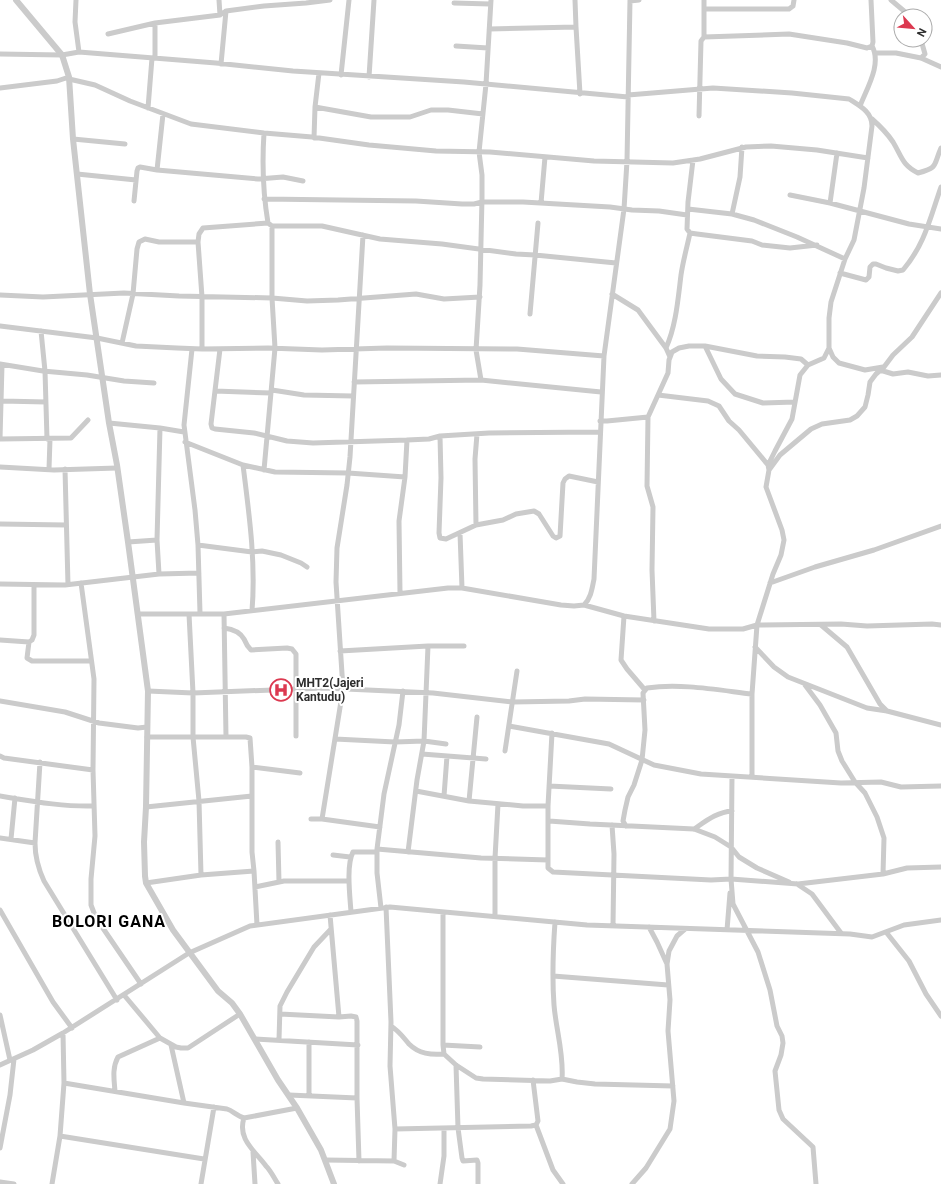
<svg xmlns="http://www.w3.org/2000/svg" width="941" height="1184" font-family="Roboto,sans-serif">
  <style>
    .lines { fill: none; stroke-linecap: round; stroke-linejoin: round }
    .minor { stroke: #cbcbcb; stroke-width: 5 }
    .tertiary { stroke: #cbcbcb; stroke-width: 6 }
    .labels { text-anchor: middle; stroke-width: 4; stroke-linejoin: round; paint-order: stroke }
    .poi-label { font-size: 12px; font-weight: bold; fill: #2e2e2e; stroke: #fff; text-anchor: start }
    .district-label { font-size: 16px; font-weight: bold; letter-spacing: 1px; fill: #000; stroke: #fff }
  </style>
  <rect width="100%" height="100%" fill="#fff"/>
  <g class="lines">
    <path class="minor" d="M76 0 75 22 79 52
      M219 0 220 15
      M891 0 910 16
      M630 1 639 0
      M454 3 490 4
      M704 9H789L793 6 794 0
      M576 27 580 94
      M489 29 576 27 575 0
      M108 34 155 23 220 15 226 11 264 6 306 3 330 0
      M704 37 789 34 847 43 867 48 872 46
      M456 46 488 48
      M875 53H896L921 58 941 67
      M0 54 62 55 79 52 216 63 293 71 464 82 628 97
      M155 58V23
      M921 58 925 54 921 40
      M221 64 226 11
      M341 75 349 0
      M369 77 374 0
      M69 79 95 85 130 101 191 124 264 133 312 137 369 145 436 151 490 152 594 161 673 163 700 159 746 147 771 146 817 150 868 158
      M0 88 57 81 69 77
      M628 95 713 88 792 93 849 99C860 106 872 112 872 126L864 188 854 240 845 259 831 302 829 318V348L833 357 839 363 865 370 883 367
      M860 106C867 88 882 64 872 46L873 42 871 0
      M315 107 371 117H410L431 110H448L483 114
      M148 108 152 58
      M699 116 701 41 704 37V0
      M872 119C880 126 887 133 893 142 902 157 902 165 918 173 939 167 933 166 941 148
      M264 133C262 163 263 193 268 223
      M314 138 315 107 319 73
      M73 139 125 144
      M693 160 688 202 687 229 690 233 697 234 752 241 762 245 790 248 817 245
      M157 170 163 114
      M77 174 136 180
      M790 195 830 203 909 224 941 229
      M264 199 416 201 462 204H474L482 202H523L610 207 632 210 659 211 687 215
      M134 201 137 171 138 168 140 167 157 170 258 179 283 177 303 181
      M541 203 545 157
      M830 203 837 153
      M688 209 732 214 754 220 797 237 845 259
      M732 214 740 177 742 147
      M840 273 866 280 869 277 870 267 873 264H876L886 268 898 271 903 270C925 244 930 218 941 187
      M612 294 638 310 666 348 670 357
      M0 295 43 297 124 293 179 296 272 298 307 301 338 300 416 294 444 299 480 297
      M530 314 538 223
      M0 326 97 338 136 346 177 348 202 349 268 348 322 350 387 348 517 349 604 356
      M41 331 45 371 47 439
      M122 343 133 294 137 249 139 242 145 239 159 242H198
      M705 346 721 379 735 394 763 403 795 402
      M666 348C676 326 678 299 681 275 683 261 687 247 690 233
      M192 349 184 425 195 510 198 545 200 613
      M202 349V297L198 242 199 234 203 228 268 223 272 226H322L380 239 442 244 516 254 535 255 616 263
      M220 349 211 424 212 428 215 429 254 433 287 441 313 443 407 440 429 439 440 436 489 433 599 432
      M0 364 43 371 87 375 124 381 154 383
      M880 370 893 374 908 372 928 376 941 375
      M481 380 476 350 480 285 482 198V175L479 152 486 84 491 0
      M354 382 481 380 601 392
      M272 390 304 395 353 396
      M215 391 271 393
      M658 395 708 401 719 406 729 421 739 430 768 465
      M2 401 46 402
      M600 421H607L648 417
      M109 423 160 428 184 432
      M440 436 441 478 439 533 440 538 446 539 476 525 503 520 516 514 534 511 539 514 553 536 556 538 560 536 563 483 565 479 569 476 598 482
      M0 439 71 438 88 420
      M0 439 2 365
      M185 442 243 465 275 472 348 473 405 477
      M243 465C249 513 256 562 252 611
      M0 467 54 470 117 468
      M49 469 50 439
      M65 469 68 585
      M264 470 275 348 272 298V226
      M769 470 768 465 775 451 792 419 800 375 808 365 824 358 829 348
      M0 524 66 525
      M476 525 475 459 477 434
      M460 533 462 588
      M128 542 157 540
      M198 545 252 552 262 551 281 555 301 563 307 567
      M159 574 157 540 160 428
      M81 583 94 679 93 770 95 836 91 879V905L96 918 141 984
      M770 583 815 567 874 550 941 526
      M0 584 65 585 159 574 199 573
      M400 593 399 521 405 477 407 440
      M584 605C591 598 592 589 594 579L604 356 624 209 627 161 630 0
      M138 614H224L448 588H462L561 605 574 606 584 605 624 616 709 629H743L757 625 841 624 867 626 932 624 941 625
      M189 614 193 693V737L199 801 201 875
      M224 614 226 737
      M624 616 621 660 627 669 645 690
      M654 621 652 570 653 507 647 486 648 417 668 373 669 360 672 352 679 348 689 346H705L757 356 785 357 801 359 808 365
      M821 625 847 647 880 704 887 711
      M224 628C232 629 240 632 244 639 246 644 247 646 251 650L287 648 292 649 296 654V736
      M0 640 29 642 27 658 32 661H91
      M29 642 32 640 34 635V585
      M755 647 774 667 788 677 867 708 887 711 941 725
      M340 651 428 646H464
      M805 685 820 705 836 733 838 751 842 761 855 782 865 793 877 817 884 838 883 874
      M148 691 193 693 324 688 433 693 513 702 569 701 585 699 644 700
      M0 701 65 712 99 723 138 728 147 727
      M509 726 609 744 654 765 701 774 841 783 881 782 901 787 941 786
      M552 733 548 806V868L553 872 711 880 731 879 798 884 883 874 907 868 941 867
      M147 737H246L250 738 252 767V852L254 871 257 925
      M335 739 395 742 424 741 446 744
      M505 751 517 671
      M422 754 486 759
      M0 756 4 758 93 770
      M40 762 35 843C35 857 38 868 44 881L117 1000
      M252 767 300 773
      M752 777V694L757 625 773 574 781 555 784 540 782 530 766 487 769 470 780 455 811 429 822 424 850 420 857 416 865 407 868 395 870 382 876 374 884 367 893 355 912 337 941 293
      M549 786 611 789
      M416 791 469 801 523 806H548
      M0 796C31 801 63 807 94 806
      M444 796 447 756
      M469 801 477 717
      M146 807 252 796
      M311 819H322L380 827
      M322 819 343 689 336 582 337 548 347 485 350 457 363 235
      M549 821 590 824 694 829 715 837 731 847 739 857 757 868 789 882
      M612 825 614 854 613 926
      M626 826 623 821 625 810 628 797 634 785 642 760 645 730 643 693 647 688C680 683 718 690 752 694
      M694 829C706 821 717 812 732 811
      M0 838 35 843
      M11 839 15 798
      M278 842 279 882
      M377 849 481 858 548 860
      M408 852 417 780 424 741 428 646
      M333 855 350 857
      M731 879 733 904 758 952 770 990 777 1026 782 1036 783 1043 781 1055 775 1071 779 1110 783 1119 813 1147 816 1184
      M731 881 732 776
      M146 883 201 875 254 871
      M797 884 812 894 841 933
      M255 887 284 881H349
      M386 907 391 1022 390 1066 395 1129 394 1161
      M381 908 377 873V849L384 794 399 725 403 691
      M0 910 53 1002 72 1028
      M351 912C350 897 346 865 353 852H377
      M443 912V1045L444 1054 456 1065 476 1078 483 1079 550 1081 562 1079 577 1082 595 1084 673 1086
      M330 915 339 1017
      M495 916V858L498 804
      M555 922C553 950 552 978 554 1005 556 1030 564 1054 562 1079
      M649 927 657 942 667 964
      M727 930 730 893
      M886 932 909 961 926 994 941 1016
      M553 976 668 985
      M124 995 160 1038 176 1047 181 1048H188L240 1014
      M280 1014 339 1017 351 1016 356 1017 357 1021V1098L359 1161
      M0 1015 10 1060
      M391 1026C399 1031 403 1037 409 1044 419 1054 431 1055 444 1054
      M255 1039 358 1045
      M279 1040 280 1006 287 992 314 947 331 929
      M171 1045 184 1103
      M443 1045 480 1047
      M0 1065 33 1050 63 1033 189 953 250 926 390 907 587 925 850 934 872 937 904 925 941 920
      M456 1065 458 1128 462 1158 463 1161 477 1160 478 1163V1184
      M533 1080 538 1121 536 1125 553 1170 563 1184
      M64 1083 184 1103 227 1109C233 1111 237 1116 244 1118L297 1108
      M115 1091C114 1079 112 1068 118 1057L160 1038
      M289 1095 357 1098
      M309 1095V1042
      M244 1118C237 1139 255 1151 266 1166 271 1171 274 1178 278 1184
      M395 1129 531 1126 536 1125
      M60 1136 204 1159
      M0 1148 10 1095 14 1059
      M253 1152 255 1184
      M325 1160 394 1161 404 1165
      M0 1182 14 1184
      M52 1184 60 1136 64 1083 63 1033
      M201 1184 214 1107
      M440 1184 444 1156V1129
      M632 1184 646 1168 670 1129 674 1101 668 1031 670 1000 667 964 669 951 677 936 685 929"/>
    <path class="tertiary" d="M16 0 62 55 69 77 73 139 90 294 109 423 117 465 128 542 148 691 146 807 144 842 145 876 146 883 173 930 218 991 232 1003 240 1014 278 1080 297 1108 321 1150 334 1184"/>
  </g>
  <defs>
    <g id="hospital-ring" transform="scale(1.15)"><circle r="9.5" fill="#fff" stroke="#dc3950" stroke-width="1.5"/><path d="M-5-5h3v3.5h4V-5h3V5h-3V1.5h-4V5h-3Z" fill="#dc3950"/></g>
  </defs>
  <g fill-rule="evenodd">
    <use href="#hospital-ring" x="281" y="690"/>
  </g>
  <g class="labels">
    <g class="poi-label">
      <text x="296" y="687">MHT2(Jajeri<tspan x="296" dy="14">Kantudu)</tspan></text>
    </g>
    <g class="district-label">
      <text x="109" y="927">BOLORI GANA</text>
    </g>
  </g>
  <g transform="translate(913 28) rotate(117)"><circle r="19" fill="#ffffff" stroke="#ababab"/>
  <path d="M0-3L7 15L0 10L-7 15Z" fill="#dc3950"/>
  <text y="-6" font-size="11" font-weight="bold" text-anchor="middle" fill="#2e2e2e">N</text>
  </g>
</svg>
